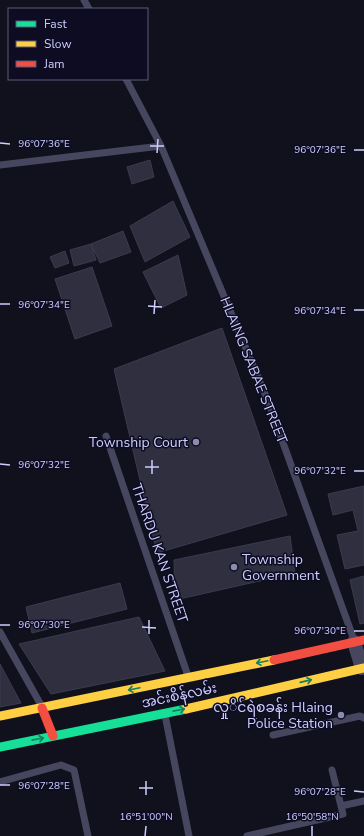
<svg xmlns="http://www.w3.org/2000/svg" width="364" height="836" font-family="'Nunito Sans','Noto Sans Myanmar',sans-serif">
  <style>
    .building { fill: #2f2f3f; stroke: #3b3b51 }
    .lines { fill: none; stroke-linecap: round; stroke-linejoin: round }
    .lane { stroke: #46475e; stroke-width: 7 }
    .street { stroke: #46475e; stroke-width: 14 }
    .fast { stroke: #16e098; stroke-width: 9 }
    .slow { stroke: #ffcf43; stroke-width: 9 }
    .jam { stroke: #f24e42; stroke-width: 9 }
    .oneway { stroke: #128163 }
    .ticks { fill: none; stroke: #cdceff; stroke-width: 1.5 }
    .poi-dot { fill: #8b8cb0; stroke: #0d0c22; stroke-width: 1.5 }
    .labels { text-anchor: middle; stroke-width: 3; stroke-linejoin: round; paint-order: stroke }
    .street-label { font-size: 14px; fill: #cdceff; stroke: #0d0c22 }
    .poi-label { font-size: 14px; fill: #cdceff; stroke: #0d0c22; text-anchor: end }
    .ticks-label { font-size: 10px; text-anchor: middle; fill: #cdceff; stroke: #0d0c22; stroke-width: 3; stroke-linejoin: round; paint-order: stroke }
  </style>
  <rect width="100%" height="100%" fill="#11111d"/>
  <path class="building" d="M150 160 154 177 132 184 127 167Z
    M173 201 190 237 145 262 130 226Z
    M123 231 131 252 100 263 91 244Z
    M91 244 96 260 74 266 70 250Z
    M65 251 69 263 55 268 50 257Z
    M178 255 187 295 161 308 143 272Z
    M92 267 112 326 75 339 55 279Z
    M222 328 287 515 157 553 114 369Z
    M364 486V565L345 569 337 535 358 531 353 510 333 515 328 494Z
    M290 536 295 573 175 600 174 560Z
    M364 576V623L360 624 350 580Z
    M120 583 127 609 32 633 26 607Z
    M139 617 165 671 51 694 19 644Z
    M0 664 21 703 0 707Z"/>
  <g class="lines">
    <path class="lane" d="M84 0 89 9
      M126 79 161 146 268 401 354 640
      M0 165 161 146
      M106 436 188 676
      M0 632 41 705
      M165 715 189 836
      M273 735 360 716 364 718
      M0 782 61 765 74 770 88 836
      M341 806 364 801
      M247 836 343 814 332 770"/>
    <path class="street" d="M354 642 362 668"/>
    <path class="fast" d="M0 747 186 709"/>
    <path class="slow" d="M186 709 364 668
      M0 716 274 660"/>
    <path class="jam" d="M274 660 364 640
      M42 708 53 736"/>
  </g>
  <defs><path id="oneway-shaft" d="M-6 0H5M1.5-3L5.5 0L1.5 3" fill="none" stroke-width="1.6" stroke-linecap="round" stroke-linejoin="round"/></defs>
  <g class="oneway">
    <use href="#oneway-shaft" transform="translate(262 662) rotate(168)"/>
    <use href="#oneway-shaft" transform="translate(306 681) rotate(-13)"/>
    <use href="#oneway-shaft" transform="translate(134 689) rotate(168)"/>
    <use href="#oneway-shaft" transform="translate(179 710) rotate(-11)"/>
    <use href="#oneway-shaft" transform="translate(38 739) rotate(-11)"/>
  </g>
  <path class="ticks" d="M0 143 10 144M150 146H164M354 150H364M157 153 158 139M0 304H10M148 306 162 307M354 310H364M154 314 155 300M0 464 10 465M145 467H159M354 471H364M152 474V460M0 625H10M142 627 156 628M354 631H364M149 634V620M0 785H10M139 788H153M354 791 364 792M146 795V781M145 836 146 826M312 836V826"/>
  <g class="poi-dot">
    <circle cx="196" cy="442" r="4"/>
    <circle cx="234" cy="567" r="4"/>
    <circle cx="341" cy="715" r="4"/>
  </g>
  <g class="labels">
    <g class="street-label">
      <text transform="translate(254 370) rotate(68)" y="5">HLAING SABAE STREET</text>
      <text transform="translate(160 553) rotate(71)" y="5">THARDU KAN STREET</text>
      <text transform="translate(179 695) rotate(-12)" y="5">အင်းစိန်လမ်း</text>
    </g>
    <g class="poi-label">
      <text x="188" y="447">Township Court</text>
      <text x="242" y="564" text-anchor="start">Township<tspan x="242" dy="16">Government</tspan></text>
      <text x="333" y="712">လှုိင်ရဲစခန်း Hlaing<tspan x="333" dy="16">Police Station</tspan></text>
    </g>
  </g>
  <g class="ticks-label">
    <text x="44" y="147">96°07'36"E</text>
    <text x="320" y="153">96°07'36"E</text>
    <text x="44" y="308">96°07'34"E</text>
    <text x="320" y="314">96°07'34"E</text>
    <text x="44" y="468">96°07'32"E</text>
    <text x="320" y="474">96°07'32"E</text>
    <text x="44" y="628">96°07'30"E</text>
    <text x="320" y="634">96°07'30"E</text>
    <text x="44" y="789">96°07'28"E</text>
    <text x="320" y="795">96°07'28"E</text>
    <text x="146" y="820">16°51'00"N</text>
    <text x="312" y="820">16°50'58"N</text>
  </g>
  <rect x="8" y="8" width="140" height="72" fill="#0d0c22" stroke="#5a5a7a"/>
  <rect x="16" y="21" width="20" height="6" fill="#16e098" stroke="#5a5a7a"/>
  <text x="44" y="28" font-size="12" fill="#cdceff">Fast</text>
  <rect x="16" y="41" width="20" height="6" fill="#ffcf43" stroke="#5a5a7a"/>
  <text x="44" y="48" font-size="12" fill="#cdceff">Slow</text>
  <rect x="16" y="61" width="20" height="6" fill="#f24e42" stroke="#5a5a7a"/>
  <text x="44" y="68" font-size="12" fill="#cdceff">Jam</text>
</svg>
